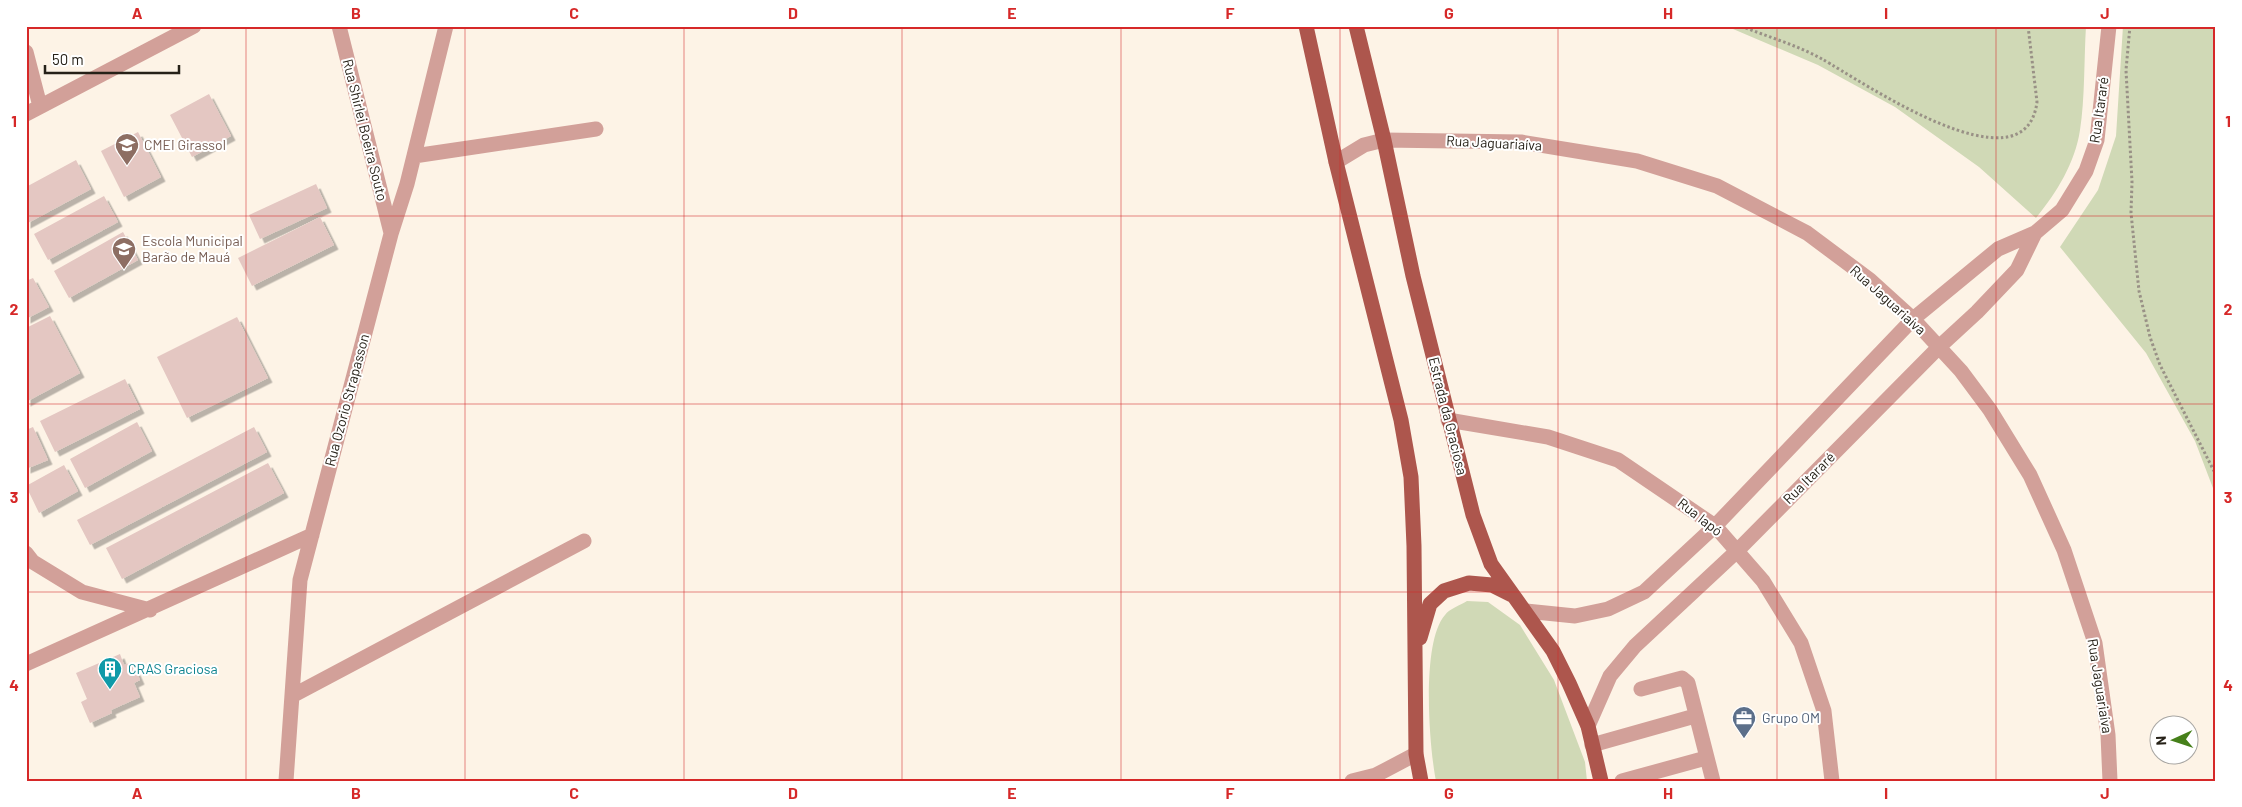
<svg xmlns="http://www.w3.org/2000/svg" width="2242" height="807" font-family="Barlow,sans-serif">
  <style>
    .green { fill: #d0d9b6 }
    .building { fill: #e4c7c2; filter: url(#shadow) }
    .lines { fill: none; stroke-linecap: round; stroke-linejoin: round }
    .path { stroke: #999186; stroke-width: 3; stroke-dasharray: 2.5 2.5; stroke-linecap: butt }
    .minor { stroke: #d2a099; stroke-width: 15 }
    .major { stroke: #ad564d; stroke-width: 15 }
    .grid { fill: none; stroke: #d62828; stroke-width: 1; stroke-opacity: 0.55 }
    .labels { text-anchor: middle; stroke-width: 4; stroke-linejoin: round; paint-order: stroke }
    .street-label { font-size: 14px; fill: #262118; stroke: #fff }
    .education-label { font-size: 14px; fill: #785e54; stroke: #fff; text-anchor: start }
    .culture-label { font-size: 14px; fill: #0d838f; stroke: #fff; text-anchor: start }
    .service-label { font-size: 14px; fill: #4e5e75; stroke: #fff; text-anchor: start }
    .neatline { fill: none; stroke: #d62828; stroke-width: 2 }
    .grid-label { font-size: 16px; text-anchor: middle; font-weight: bold; fill: #d62828 }
  </style>
  <defs>
    <filter id="shadow"><feDropShadow dx="4.5" dy="4.5" stdDeviation="0" flood-color="#0004"/></filter>
  </defs>
  <rect width="100%" height="100%" fill="#fdf3e6"/>
  <path class="green" d="M1726 26H2086C2084 58 2085 99 2080 130 2075 163 2057 192 2036 218L1979 167 1895 107 1818 65Z
    M2123 26H2216V496L2195 441 2146 353 2060 247 2098 190 2116 136Z
    M1467 601 1488 602 1520 625 1554 680 1585 762 1587 781H1436C1429 746 1421 642 1445 615 1449 609 1461 605 1467 601Z"/>
  <path class="building" d="M209 94 231 136 192 157 170 115Z
    M138 132 161 177 124 197 101 151Z
    M76 160 91 189 26 224V187Z
    M316 184 327 208 260 239 249 215Z
    M104 196 118 222 48 260 34 234Z
    M320 217 334 245 252 286 238 258Z
    M123 232 138 260 69 298 54 271Z
    M33 278 49 307 26 319V281Z
    M50 316 80 373 26 402V328Z
    M237 317 268 378 187 418 157 357Z
    M125 379 140 409 55 452 40 421Z
    M137 422 152 451 85 488 70 459Z
    M33 427 48 460 26 469V430Z
    M254 427 267 452 90 545 77 520Z
    M268 463 284 493 122 579 106 548Z
    M64 465 78 491 39 513 26 486Z
    M120 654 124 665 132 662 140 680 134 683 140 697 111 710 112 713 90 723 81 702 87 699 76 673Z"/>
  <g class="lines">
    <path class="path" d="M1741 26C1768 37 1797 45 1822 59 1860 80 2025 195 2037 102L2028 26
      M2130 26 2126 70 2132 182 2131 213 2139 291 2150 337 2160 365 2216 475"/>
    <path class="minor" d="M339 26 391 233
      M26 52 40 106
      M26 114 194 26
      M414 156 596 129
      M1336 162 1364 145 1384 140 1521 142 1637 161 1717 186 1807 233 1870 280 1913 319 1961 371 1990 410 2030 475 2064 550 2095 643 2108 735 2110 781
      M1448 420 1548 437 1618 460 1715 526 1763 581 1801 643 1824 711 1832 781
      M26 553 33 562 82 592 150 610
      M1526 611 1575 616 1608 609 1644 592 1715 526 1913 319 1998 249 2035 233 2062 210 2086 171 2097 140 2109 26
      M26 664 312 535
      M1641 689 1682 678 1688 683 1713 781
      M292 696 584 541
      M1588 726 1610 676 1635 646 1737 551 1939 347 1977 312 2017 270 2035 233
      M1592 745 1695 716
      M286 781 300 580 391 234 407 184 446 26
      M1352 781 1376 775 1416 754
      M1622 781 1706 758"/>
    <path class="major" d="M1306 26 1336 162 1401 420 1411 477 1414 546 1416 754 1421 781
      M1356 26 1384 140 1413 276 1473 515 1491 564 1553 651 1569 683 1588 726 1601 781
      M1420 638 1430 604 1444 591 1469 583 1492 585 1512 595"/>
  </g>
  <path class="grid" d="M246 26V781M465 26V781M684 26V781M902 26V781M1121 26V781M1340 26V781M1558 26V781M1777 26V781M1996 26V781M26 216H2216M26 404H2216M26 592H2216"/>
  <defs>
    <g id="school-pin" transform="scale(1.25)"><path d="M0 17L-7.5 6A9.5 9.5 0 1 1 7.5 6Z" fill="#8d6e63" stroke="#fff"/><path d="M0-5L7-2L0 1L-7-2ZM-4 1L0 2.5L4 1V4Q0 6-4 4Z" fill="#fff"/></g>
    <g id="building-pin" transform="scale(1.25)"><path d="M0 17L-7.5 6A9.5 9.5 0 1 1 7.5 6Z" fill="#0f9aa8" stroke="#fff"/><path d="M-4-6H4V6H1V3H-1V6H-4ZM-2.5-4.3h1.7v1.8h-1.7ZM.8-4.3h1.7v1.8H.8ZM-2.5-1h1.7V.8h-1.7ZM.8-1h1.7V.8H.8Z" fill="#fff"/></g>
    <g id="office-pin" transform="scale(1.25)"><path d="M0 17L-7.5 6A9.5 9.5 0 1 1 7.5 6Z" fill="#5c6f8a" stroke="#fff"/><path d="M-6-3h4V-5.5h4V-3h4V5H-6ZM-1-4.5V-3h2v-1.5ZM-6 0V1H6V0Z" fill="#fff"/></g>
  </defs>
  <g fill-rule="evenodd">
    <use href="#school-pin" x="127" y="145"/>
    <use href="#school-pin" x="124" y="249"/>
    <use href="#building-pin" x="110" y="669"/>
    <use href="#office-pin" x="1744" y="718"/>
  </g>
  <g class="labels">
    <g class="street-label">
      <text transform="translate(2099 110) rotate(-82)" y="5">Rua Itararé</text>
      <text transform="translate(365 130) rotate(76)" y="5">Rua Shirlei Boeira Souto</text>
      <text transform="translate(1494 143) rotate(3)" y="5">Rua Jaguariaíva</text>
      <text transform="translate(1888 300) rotate(42)" y="5">Rua Jaguariaíva</text>
      <text transform="translate(347 400) rotate(-75)" y="5">Rua Ozorio Strapasson</text>
      <text transform="translate(1448 416) rotate(76)" y="5">Estrada da Graciosa</text>
      <text transform="translate(1809 478) rotate(-45)" y="5">Rua Itararé</text>
      <text transform="translate(1700 517) rotate(38)" y="5">Rua Iapó</text>
      <text transform="translate(2100 686) rotate(81)" y="5">Rua Jaguariaíva</text>
    </g>
    <g class="education-label">
      <text x="144" y="150">CMEI Girassol</text>
      <text x="142" y="246">Escola Municipal<tspan x="142" dy="16">Barão de Mauá</tspan></text>
    </g>
    <g class="culture-label">
      <text x="128" y="674">CRAS Graciosa</text>
    </g>
    <g class="service-label">
      <text x="1762" y="723">Grupo OM</text>
    </g>
  </g>
  <rect width="2242" height="807" fill="none" stroke="#ffffff" stroke-width="55"/>
  <g transform="translate(2174 740) rotate(267)"><circle r="24" fill="#ffffff" stroke="#a8a6a3"/>
  <path d="M0-4L9 19L0 12L-9 19Z" fill="#46801a"/>
  <text y="-8" font-size="14" font-weight="bold" text-anchor="middle" fill="#262118">N</text>
  </g>
  <path d="M45 65v8h134v-8" fill="none" stroke="#262118" stroke-width="2.5"/>
  <text x="52" y="65" font-size="15" fill="#262118" stroke="#ffffff" stroke-width="4" paint-order="stroke">50 m</text>
  <rect x="28" y="28" width="2186" height="752" class="neatline"/>
  <g class="grid-label">
    <text x="137" y="19">A</text>
    <text x="356" y="19">B</text>
    <text x="574" y="19">C</text>
    <text x="793" y="19">D</text>
    <text x="1012" y="19">E</text>
    <text x="1230" y="19">F</text>
    <text x="1449" y="19">G</text>
    <text x="1668" y="19">H</text>
    <text x="1886" y="19">I</text>
    <text x="2105" y="19">J</text>
    <text x="14" y="127">1</text>
    <text x="2228" y="127">1</text>
    <text x="14" y="315">2</text>
    <text x="2228" y="315">2</text>
    <text x="14" y="503">3</text>
    <text x="2228" y="503">3</text>
    <text x="14" y="691">4</text>
    <text x="2228" y="691">4</text>
    <text x="137" y="799">A</text>
    <text x="356" y="799">B</text>
    <text x="574" y="799">C</text>
    <text x="793" y="799">D</text>
    <text x="1012" y="799">E</text>
    <text x="1230" y="799">F</text>
    <text x="1449" y="799">G</text>
    <text x="1668" y="799">H</text>
    <text x="1886" y="799">I</text>
    <text x="2105" y="799">J</text>
  </g>
</svg>
